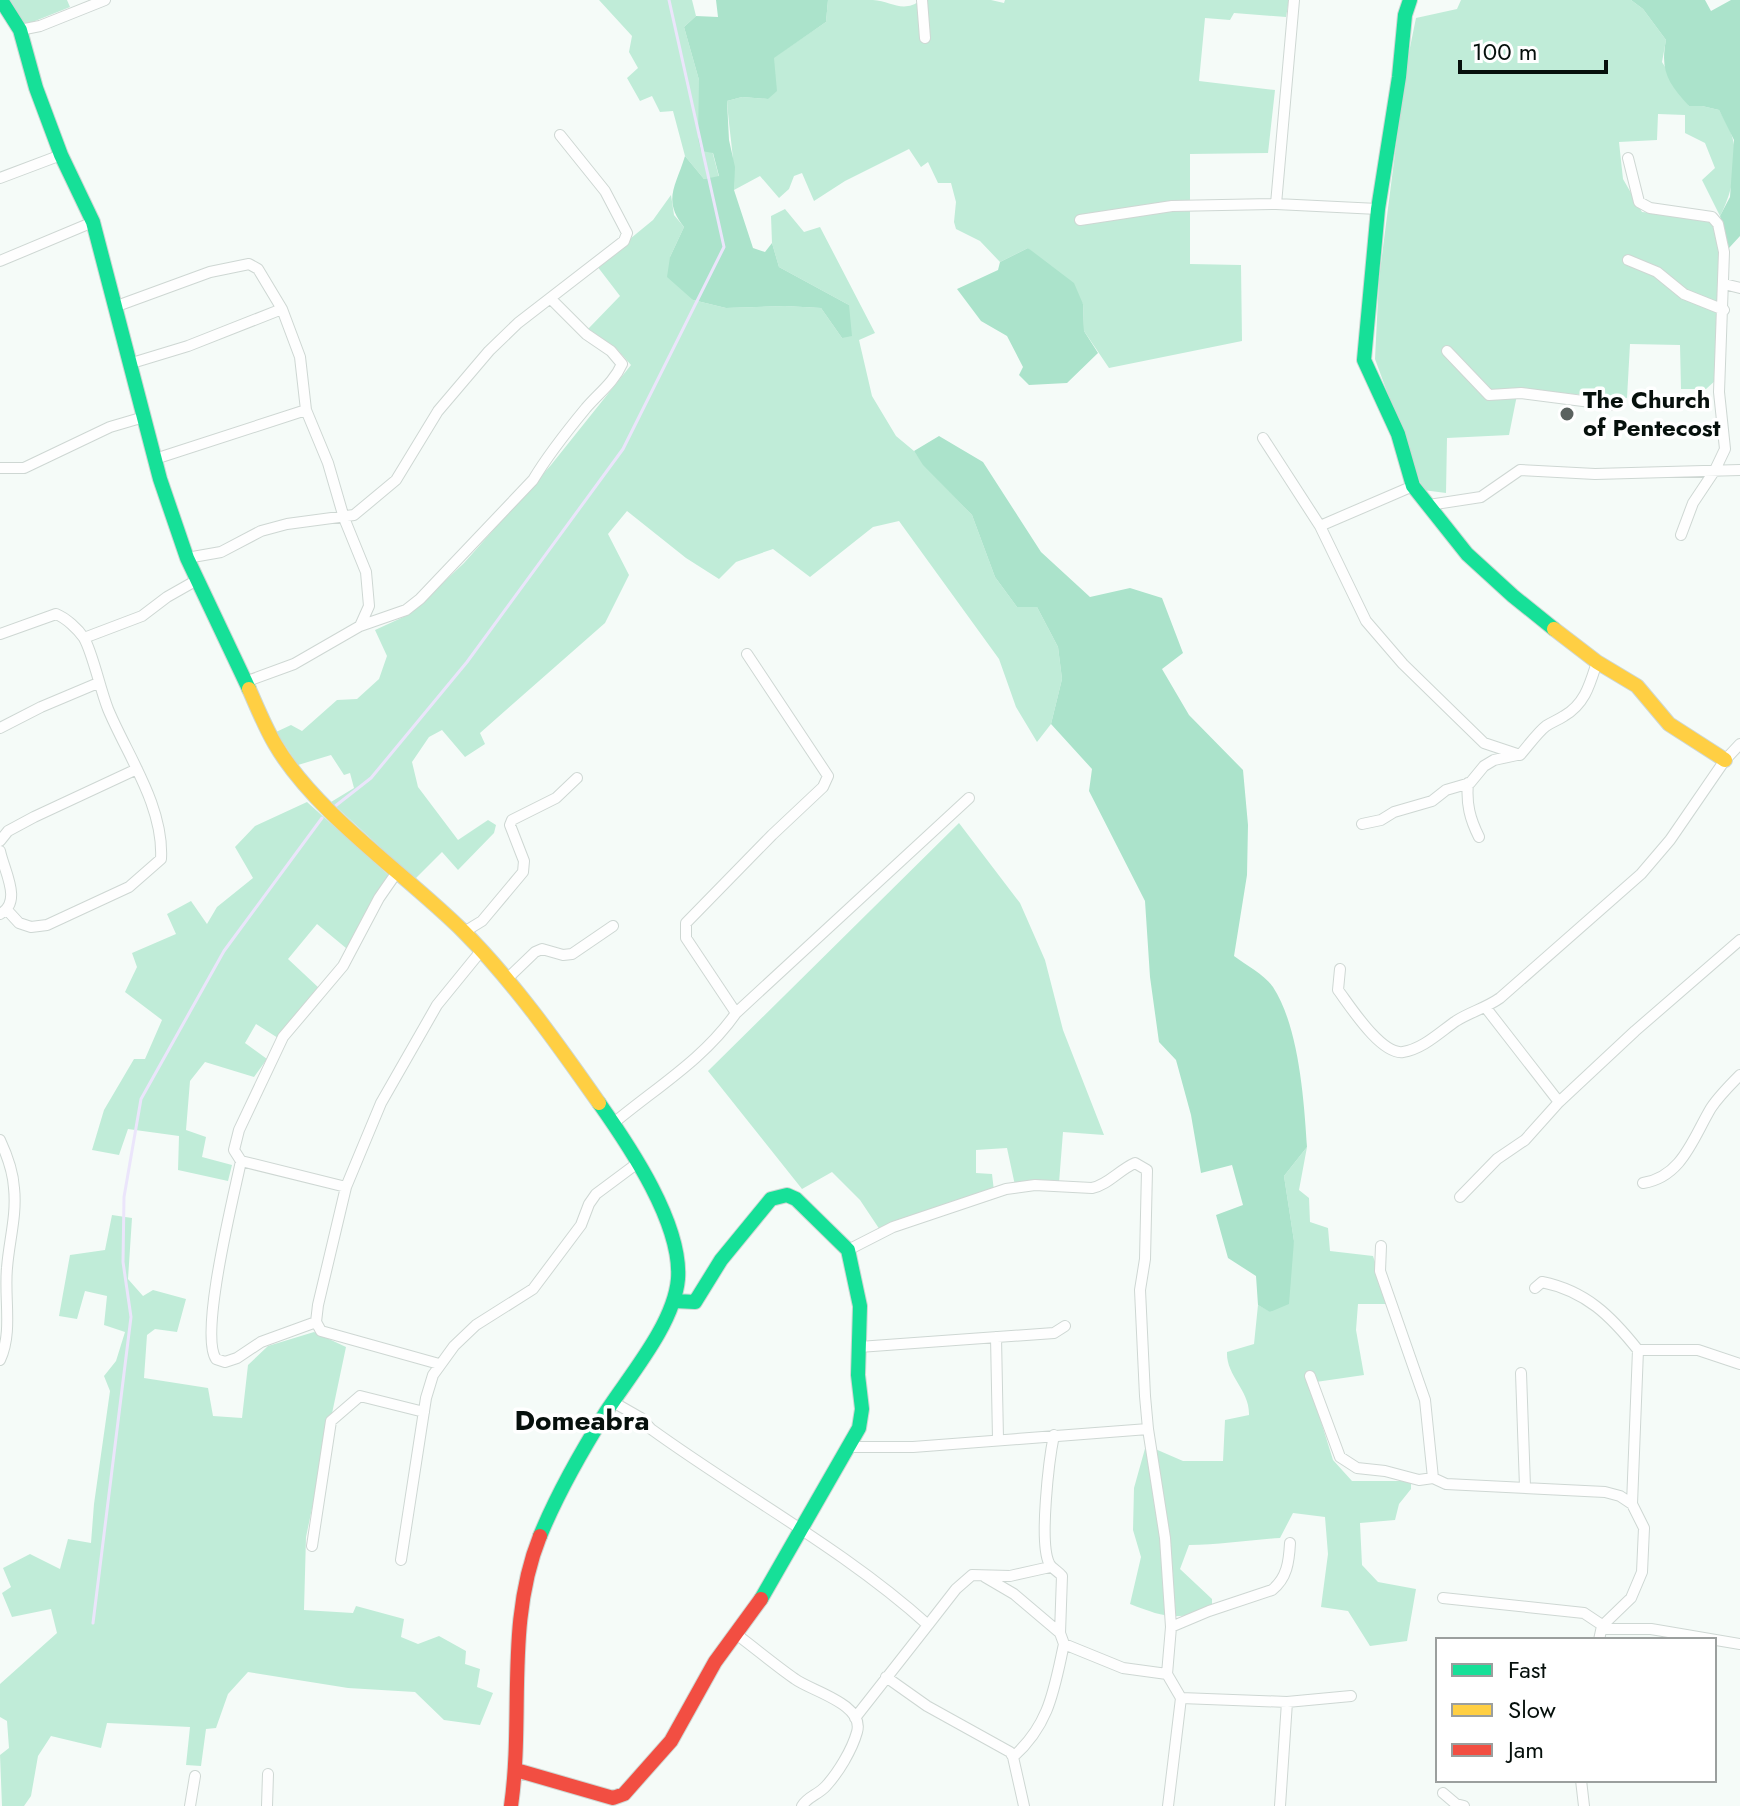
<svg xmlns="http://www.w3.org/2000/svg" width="1740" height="1806" font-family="Jost,sans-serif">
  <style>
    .green { fill: #c0ecd8 }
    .forest { fill: #abe3cb }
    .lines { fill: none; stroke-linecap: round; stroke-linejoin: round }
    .stream { stroke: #ebe5fb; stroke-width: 3 }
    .street-casing { stroke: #ced7d3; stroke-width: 12 }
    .fast-casing { stroke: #ced7d3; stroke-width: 16 }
    .slow-casing { stroke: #ced7d3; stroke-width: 16 }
    .jam-casing { stroke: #ced7d3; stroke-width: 16 }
    .street { stroke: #fefefe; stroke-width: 10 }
    .fast { stroke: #16e098; stroke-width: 14 }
    .slow { stroke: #ffcf43; stroke-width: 14 }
    .jam { stroke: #f24e42; stroke-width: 14 }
    .poi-dot { fill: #5a625f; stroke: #fff; stroke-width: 3 }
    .labels { text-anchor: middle; stroke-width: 7; stroke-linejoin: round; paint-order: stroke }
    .poi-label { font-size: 24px; font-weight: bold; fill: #06100c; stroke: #fff; text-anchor: start }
    .quarter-label { font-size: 28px; font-weight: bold; fill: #06100c; stroke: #fff }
  </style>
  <rect width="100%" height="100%" fill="#f5fbf8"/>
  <path class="green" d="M8 0H67L70 7 25 25Z
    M599 0H692L696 16 684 27 699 80 700 105 719 177 704 179 685 156 673 111 660 112 652 96 640 101 627 78 638 68 629 52 632 36Z
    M828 0C843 0 858 0 873 0 891 1 903 14 921 0H991L1004 3 1005 0H1289L1286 17 1234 13 1230 20 1205 18 1199 81 1275 90 1268 153 1190 154V264L1241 265 1242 341 1109 368 1084 331 1083 304 1028 248 1000 262 980 241 956 229 954 222 956 202 951 183H938L928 162 921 167 909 149 845 181 814 201 802 173 794 176 789 189 779 198 760 176 734 190C735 160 729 131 727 101L742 97 768 99 773 58 826 22Z
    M1461 0H1631L1643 9 1666 40 1662 62 1689 106H1702L1719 110C1724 119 1731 130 1733 140 1739 163 1731 196 1720 216L1702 180 1715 168 1705 143 1685 133V115L1658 114 1657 140 1619 142 1623 179 1642 212 1703 217 1712 222C1729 263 1718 335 1716 380L1706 389H1681L1680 345 1630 344 1627 398 1518 390 1509 435 1447 438 1446 493 1423 490 1375 359 1379 279 1406 67 1416 18 1457 9Z
    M671 195 674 215 684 227 670 257 693 300 726 308 785 306 821 308 842 338 849 305 779 267 772 243 771 216 785 209 804 232 820 227 875 333 859 340 872 396 896 436 914 451 924 465 972 515 995 577 1017 607H1037L1058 647 1062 679 1051 724 1037 742 1016 707 999 659 899 521 873 527 810 577 773 549 736 562 719 579 686 558 627 511 608 534 629 575 605 623 480 733 485 744 465 757 442 730 429 737 412 762 418 787 458 840 488 820 496 825 494 833 458 870 442 852 415 879 331 802 354 788 350 773 344 775 331 755 298 765 276 732 291 725 302 731 337 700 357 699 379 679 387 656 375 630 410 614 464 563 551 465 631 365 616 348 588 329 620 296 597 266 653 220Z
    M307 802 394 880 352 953 317 924 288 959 319 988 278 1038 256 1024 245 1043 267 1059 254 1077 205 1062 190 1081 186 1130 206 1137 202 1157 232 1165 228 1181 178 1170 179 1136 128 1129 119 1155 92 1150 104 1110 134 1059H145L162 1020 125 992 137 967 132 953 176 934 167 914 191 901 207 924 217 907 253 878 235 847 255 826Z
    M959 823 1020 903 1045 960 1063 1030 1104 1135 1063 1132 1059 1183 1016 1190 1007 1148 976 1150V1173L992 1174 994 1191 880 1230 860 1200 832 1172 802 1189 708 1071Z
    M1307 1147 1299 1190 1309 1198 1310 1222 1328 1228 1330 1251 1373 1256 1389 1304H1358L1356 1330 1364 1375 1309 1383 1333 1460 1352 1481H1411V1489L1399 1504 1395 1520 1360 1523 1362 1565 1378 1582 1416 1589 1407 1641 1370 1646 1348 1611 1321 1607 1328 1554 1325 1517 1293 1513 1280 1538C1249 1540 1219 1545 1189 1545L1180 1569 1212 1599V1607C1177 1622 1164 1617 1130 1604L1141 1557 1133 1530 1134 1488 1146 1445 1183 1461H1223L1225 1420 1249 1415C1250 1390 1226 1376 1227 1352L1254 1344 1258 1305 1271 1312 1294 1241 1284 1176Z
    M112 1215 132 1218 128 1279 143 1296 153 1290 186 1299 177 1332 155 1329 147 1335 144 1378 208 1388 213 1416 242 1418 248 1365 268 1346 314 1332 346 1347 306 1537 304 1610 353 1613 356 1606 404 1619 401 1637 418 1644 439 1636 466 1651 465 1664 480 1669 477 1687 493 1693 480 1725 444 1720 415 1692 348 1688 248 1672 228 1694 216 1728 206 1729 201 1766 186 1765 190 1727 107 1723 101 1748 51 1736 38 1756 31 1796 24 1806H2L0 1755 9 1748 7 1721 0 1717V1684L57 1633 51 1609 12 1617 2 1593 11 1587 3 1568 30 1554 60 1569 68 1539 91 1543 94 1504 110 1391 104 1376 116 1361 125 1332 104 1325 107 1296 85 1291 77 1319 59 1316 70 1255 105 1250Z"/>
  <path class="forest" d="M716 0H828L826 22 774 58 777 91 768 99 742 97 727 101 729 140 735 167 734 190 753 248 765 252 772 243 779 267 849 305 852 336 842 338 821 308 785 306 726 308 693 300 667 277 670 257 684 227C662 200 676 186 685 156L704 179 719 176 713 153 701 151 698 139 699 80 684 27 696 16 718 17Z
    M1631 0H1705L1711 11 1731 0H1740V236L1729 248 1720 216 1730 197 1734 140 1719 110 1702 106H1689C1668 83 1660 71 1666 40L1643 9Z
    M1028 248 1074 283 1083 304 1084 331 1098 353 1067 383 1029 385 1019 375 1023 367 1007 336 981 321 957 289 998 270 1000 262Z
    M939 436 983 462 1041 552 1090 597 1130 588 1162 598 1183 653 1162 669 1189 715 1243 770 1248 825 1247 875 1234 956C1246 965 1265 975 1273 987 1299 1027 1304 1100 1307 1147L1284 1176 1294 1241 1289 1304 1270 1312 1258 1305 1256 1276 1228 1258 1216 1215 1243 1205 1232 1165 1201 1173 1191 1115 1176 1060 1159 1042 1150 977 1145 901 1089 791 1092 769 1051 724 1062 679 1058 647 1037 607H1017L995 577 972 515 923 465 914 451Z"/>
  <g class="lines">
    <path class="stream" d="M334 807 371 778 467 662 623 449 724 247 669 0
      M93 1623 131 1317 123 1262 124 1197 141 1099 224 951 322 818"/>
    <g class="street-casing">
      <path id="street" d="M922 0 925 38
        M20 30 40 26 105 0
        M1628 158 1639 202 1650 208 1712 217 1718 224 1724 252 1719 392 1725 449 1715 470 1693 503 1681 535
        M0 178 61 155
        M1276 204 1294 0
        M1080 220 1172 206 1276 204 1378 209
        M1628 260 1657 272 1684 294 1724 310
        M0 261 93 222
        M1724 284 1740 288
        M117 306 210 272 249 264 258 269 282 309 300 357 306 410 328 463 344 518 366 572 369 606 360 626
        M1447 351 1489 395 1521 393 1614 405
        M132 363 188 346 282 309
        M1263 438 1320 526 1366 621 1403 664 1484 743 1520 755C1528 746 1538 732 1546 726 1552 722 1558 720 1564 716 1585 704 1590 684 1597 662
        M155 459 306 410
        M0 468H24L110 427 144 417
        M1429 505 1481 497 1520 470 1595 474 1740 470
        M1320 526 1413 486
        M187 558 221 552 261 531 287 524 354 515 396 480 438 411 489 351 518 323 624 241 627 233 605 191 560 135
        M0 634 56 614C66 618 78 629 84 638 93 654 100 689 108 709 127 755 164 806 161 859L129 887 47 925 31 927 19 923 7 910
        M84 638 142 616 167 597 197 580
        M245 682 294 664 360 626 406 610 420 599 533 480C548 455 567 431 586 408 599 393 614 382 622 364L611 351 586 334 551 299
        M0 728 41 707 98 683
        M1468 783C1466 804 1470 819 1479 837
        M1362 824 1381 820 1394 812 1432 801 1446 790 1470 783 1484 766 1494 760 1517 755
        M0 841 8 831 34 817 137 769
        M0 851C4 871 23 902 0 914
        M464 932 482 921 523 872 524 861 510 825 512 820 556 798 577 778
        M1340 969 1338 990C1350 1006 1381 1055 1403 1052 1423 1049 1440 1032 1456 1021 1470 1012 1486 1008 1500 998L1641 874 1670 840 1725 760 1740 744
        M507 979 535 952 542 949 563 955 572 954 613 926
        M1486 1008 1559 1102
        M736 1013 686 938V923L772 835 823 787 828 776 747 654
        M615 1122C657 1087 704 1059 736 1013L969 798
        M0 1140C7 1155 13 1171 14 1188 17 1215 9 1241 7 1268 4 1298 13 1332 0 1360
        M241 1161C234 1195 199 1334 216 1359L225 1362 237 1358 261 1342 316 1322
        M1643 1183C1682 1177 1693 1138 1711 1108 1719 1096 1730 1085 1740 1075
        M346 1187 241 1161 234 1150 239 1130 283 1037 343 966 379 898 397 872
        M1460 1197 1497 1159 1525 1140 1559 1102 1635 1031 1740 940
        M1381 1246 1380 1271 1425 1400 1433 1478
        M848 1250 893 1227 1006 1189 1035 1185 1092 1188C1108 1185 1119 1170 1135 1163L1147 1170 1145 1259 1140 1290 1145 1396 1148 1429 1165 1538 1171 1627 1167 1674 1181 1698
        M1535 1288 1542 1282C1586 1291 1611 1316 1638 1350L1632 1504 1644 1528 1642 1572 1631 1598 1602 1626 1599 1640
        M996 1337 998 1439
        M859 1347 1054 1333 1065 1326
        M1638 1350H1698L1740 1364
        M439 1364 321 1331 316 1322 318 1305 346 1187 381 1103 437 1005 481 951
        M1521 1373 1525 1487
        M1310 1376 1340 1457 1357 1468 1385 1471 1419 1480 1433 1478 1446 1484 1605 1492 1620 1496 1632 1504
        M613 1402 641 1418 651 1429C742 1495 845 1550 928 1625L855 1718
        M1054 1435C1049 1459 1039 1542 1049 1563 1051 1568 1058 1571 1062 1576L1060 1633 1064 1644 1123 1668 1167 1674
        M848 1447H913L1148 1429
        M312 1546 331 1421 360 1396 424 1412
        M401 1560 426 1398 433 1375 454 1346 476 1325 533 1289 581 1225 589 1204 596 1194 639 1162
        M985 1577 1014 1594 1060 1633
        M1443 1598 1584 1613 1602 1625
        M928 1625 956 1589 972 1575 1010 1576 1050 1567
        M1602 1626 1606 1629H1651L1740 1644
        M1171 1627 1209 1611 1272 1590C1287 1578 1289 1562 1290 1543
        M736 1634C756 1649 775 1665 795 1679 811 1691 865 1704 857 1732 852 1750 838 1773 826 1786 818 1795 808 1796 802 1806
        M886 1677 927 1706 1010 1752 1013 1757 1024 1806
        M1013 1757C1050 1724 1054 1689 1064 1644
        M1581 1780 1584 1806
        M1443 1793 1456 1804 1464 1806
        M190 1806 195 1776
        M267 1806 268 1774
        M1168 1806 1181 1698 1287 1702 1351 1696
        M1280 1806 1287 1702"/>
    </g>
    <g class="fast-casing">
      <path id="fast" d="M1 0 20 30 36 88 61 155 93 222 160 479 187 558 249 689
        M1410 0 1405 15 1399 77 1378 209 1364 360 1398 434 1413 486 1467 554 1513 596 1554 629
        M675 1301 695 1302 721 1260 771 1199 787 1195 796 1199 848 1250 860 1306 858 1375 862 1409 859 1428 761 1599
        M540 1536C558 1492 581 1452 606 1412 630 1375 674 1324 678 1279 682 1224 630 1147 599 1103"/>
    </g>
    <g class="slow-casing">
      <path id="slow" d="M1554 629 1597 662 1637 686 1669 724 1725 760
        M249 689C257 707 265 727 275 744 315 813 407 875 464 932 514 982 559 1046 599 1103"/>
    </g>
    <g class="jam-casing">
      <path id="jam" d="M516 1770 613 1798 624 1794 671 1741 715 1662 761 1599
        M511 1806C524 1715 505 1623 540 1536"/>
    </g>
    <use href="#street" class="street"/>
    <use href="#fast" class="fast"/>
    <use href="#slow" class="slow"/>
    <use href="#jam" class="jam"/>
  </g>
  <circle class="poi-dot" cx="1567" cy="414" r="8"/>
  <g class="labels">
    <g class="poi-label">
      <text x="1583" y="408">The Church<tspan x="1583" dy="28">of Pentecost</tspan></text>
    </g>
    <g class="quarter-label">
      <text x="582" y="1430">Domeabra</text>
    </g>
  </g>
  <rect x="1436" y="1638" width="280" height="144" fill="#ffffff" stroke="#9b9f9e" stroke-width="2"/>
  <rect x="1452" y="1664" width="40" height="12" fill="#16e098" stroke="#9b9f9e" stroke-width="2"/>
  <text x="1508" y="1678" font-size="24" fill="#06100c">Fast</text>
  <rect x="1452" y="1704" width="40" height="12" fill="#ffcf43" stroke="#9b9f9e" stroke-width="2"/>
  <text x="1508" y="1718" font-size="24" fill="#06100c">Slow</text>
  <rect x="1452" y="1744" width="40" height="12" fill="#f24e42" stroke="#9b9f9e" stroke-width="2"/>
  <text x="1508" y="1758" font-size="24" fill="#06100c">Jam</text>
  <path d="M1460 60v12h146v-12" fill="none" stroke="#06100c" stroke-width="4"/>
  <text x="1472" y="60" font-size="24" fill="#06100c" stroke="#ffffff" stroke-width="6" paint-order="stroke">100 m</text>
</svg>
